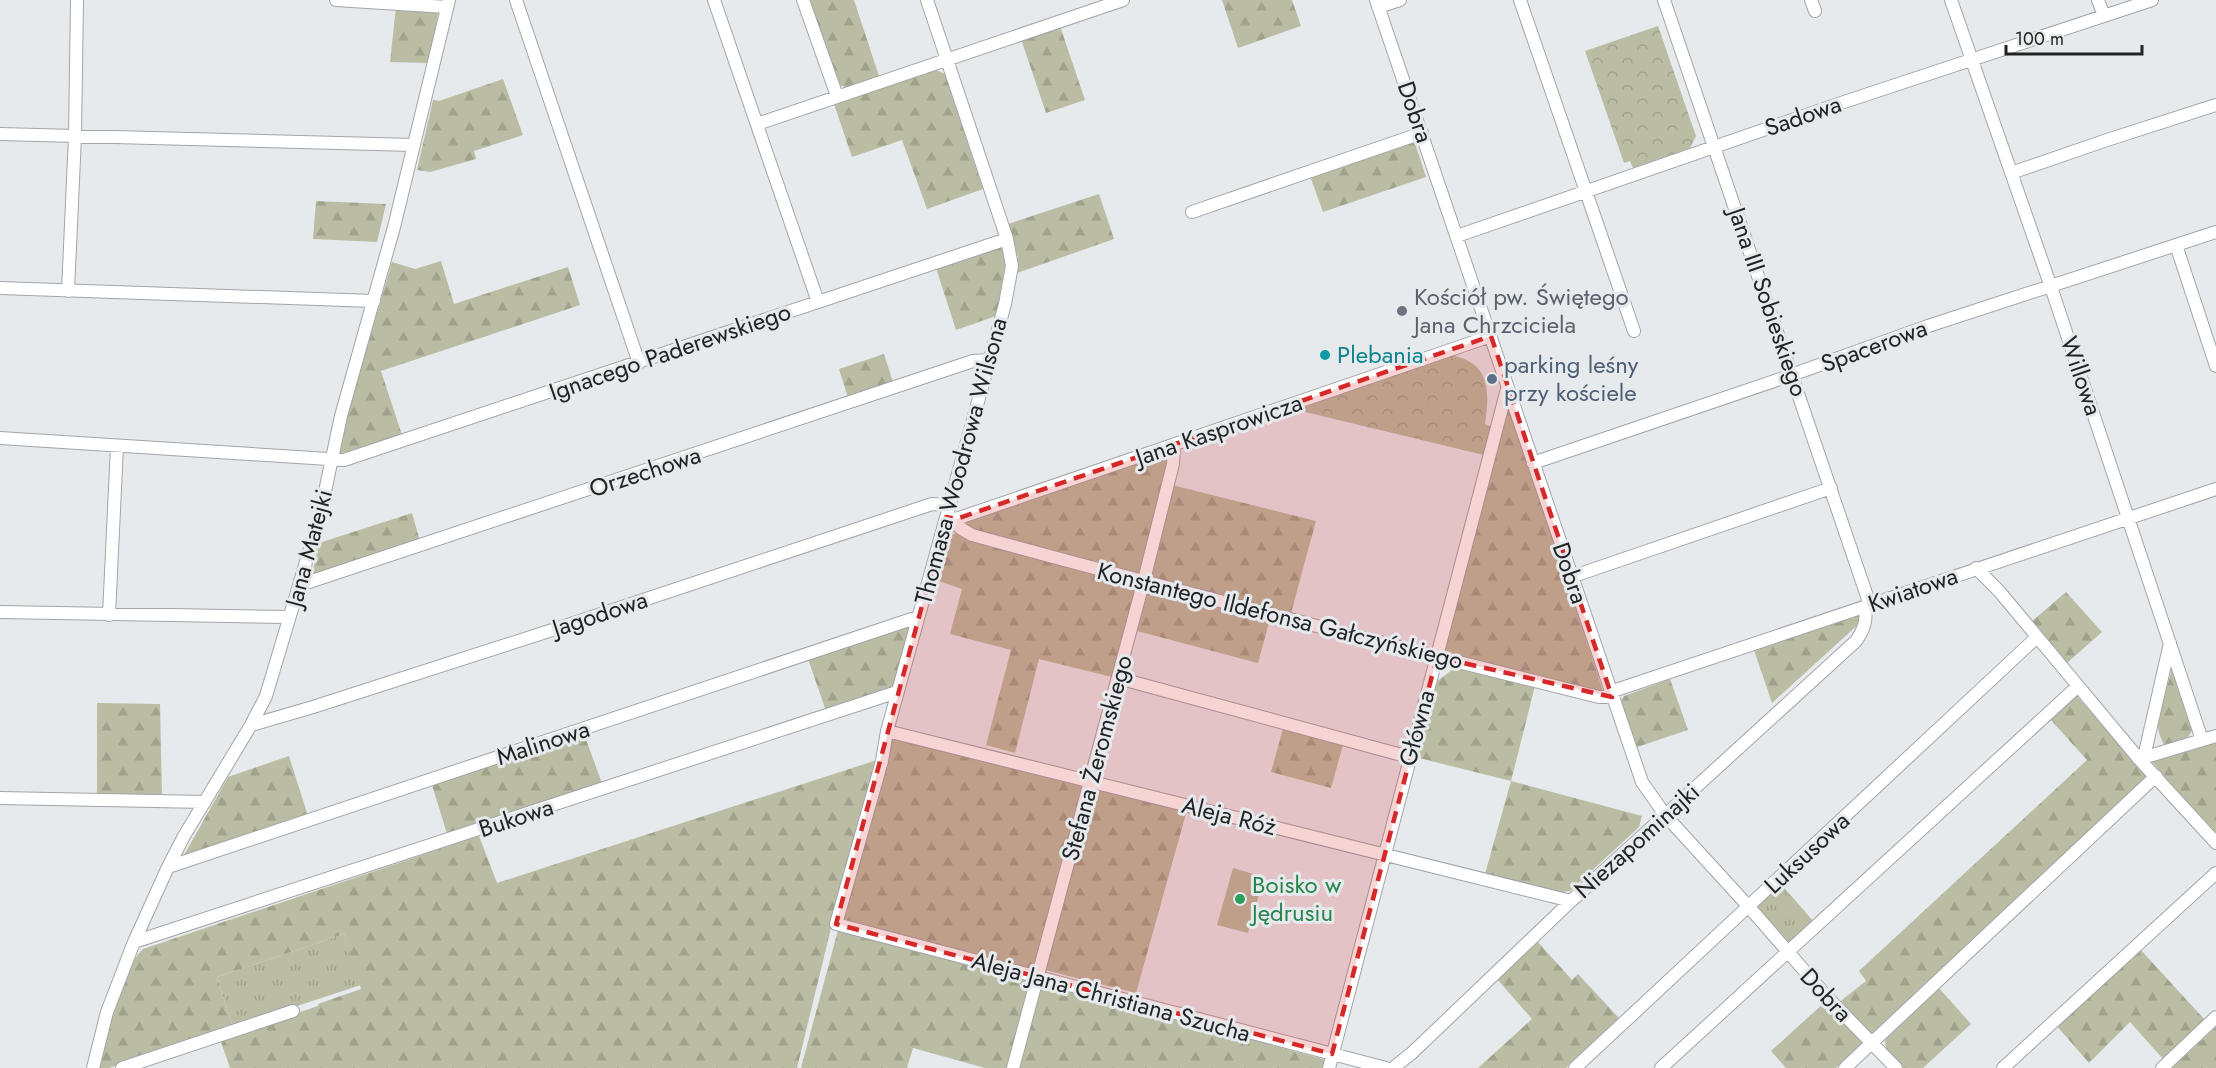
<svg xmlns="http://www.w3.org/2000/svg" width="2216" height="1068" font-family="Jost,sans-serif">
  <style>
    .grass { fill: url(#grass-tufts) }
    .forest { fill: url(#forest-firs) }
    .park { fill: url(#park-crowns) }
    .pitch { fill: #babda3 }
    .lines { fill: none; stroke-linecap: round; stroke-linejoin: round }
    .minor-casing { stroke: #a2a5a8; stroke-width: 14 }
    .minor { stroke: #fff; stroke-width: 12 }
    .marked { fill: #d62828; fill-opacity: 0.2; stroke: #d62828; stroke-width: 4.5; stroke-dasharray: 12 8; stroke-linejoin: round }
    .worship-dot { fill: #6b7280; stroke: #e6eaed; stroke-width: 2 }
    .culture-dot { fill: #0f9aa8; stroke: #e6eaed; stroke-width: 2 }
    .service-dot { fill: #5c6f8a; stroke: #e6eaed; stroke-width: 2 }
    .leisure-dot { fill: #2e9e5b; stroke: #e6eaed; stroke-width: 2 }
    .labels { text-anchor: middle; stroke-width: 6; stroke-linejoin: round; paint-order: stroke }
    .street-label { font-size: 24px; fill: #222325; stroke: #e6eaed }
    .worship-label { font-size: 24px; fill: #5b616d; stroke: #e6eaed; text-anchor: start }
    .culture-label { font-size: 24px; fill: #0d838f; stroke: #e6eaed; text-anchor: start }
    .service-label { font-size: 24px; fill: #4e5e75; stroke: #e6eaed; text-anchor: start }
    .leisure-label { font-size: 24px; fill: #27864d; stroke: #e6eaed; text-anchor: start }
  </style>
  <defs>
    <pattern id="grass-tufts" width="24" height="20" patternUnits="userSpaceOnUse" patternTransform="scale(1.5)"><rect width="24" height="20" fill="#babda3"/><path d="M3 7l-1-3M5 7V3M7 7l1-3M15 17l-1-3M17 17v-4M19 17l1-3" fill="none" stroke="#a0a28c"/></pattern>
    <pattern id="forest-firs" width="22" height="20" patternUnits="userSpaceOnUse" patternTransform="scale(1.5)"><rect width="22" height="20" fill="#babda3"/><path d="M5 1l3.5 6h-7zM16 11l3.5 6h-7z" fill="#a0a28c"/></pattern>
    <pattern id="park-crowns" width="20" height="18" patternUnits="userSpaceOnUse" patternTransform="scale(1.5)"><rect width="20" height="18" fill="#babda3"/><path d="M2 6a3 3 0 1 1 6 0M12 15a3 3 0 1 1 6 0" fill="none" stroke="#a0a28c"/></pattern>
  </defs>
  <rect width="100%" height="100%" fill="#e6eaed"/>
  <path class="grass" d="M1780 883 1814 922 1787 945 1754 907Z
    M344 934 361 985 233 1027 217 977Z"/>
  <path class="forest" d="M810 0H854L879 76 847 88 838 84Z
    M1222 0H1292L1301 26 1238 48Z
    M396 7 425 9 438 13 429 63 390 62Z
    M1060 26 1085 100 1046 113 1021 39Z
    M936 70 945 74 983 189 927 209 902 140 852 157 834 104Z
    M503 79 523 135 474 151 476 159 430 172 417 170 433 100 439 101Z
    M1414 140 1426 177 1323 212 1310 176Z
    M1099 194 1114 239 1017 273 1018 257 1008 224Z
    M316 201 386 204 377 242 313 239Z
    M999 247 1005 253 1006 261 996 316 956 330 936 268Z
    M441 261 454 304 568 267 580 305 381 371 402 435 339 454 346 419 392 262 415 269Z
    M884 354 893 382 848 398 839 369Z
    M1511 410 1604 694 1443 651 1508 411Z
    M1170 451 1139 574 967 529 965 522Z
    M1172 485 1316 521 1291 613 1149 577Z
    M412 513 420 541 311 577 319 543Z
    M956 533 1133 580 1136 585 1112 677 1039 659 1015 753 986 745 1011 650 950 634 962 589 933 579 943 539Z
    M1156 589 1270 619 1258 663 1137 631 1147 594Z
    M2066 592 2102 632 2067 663 2031 622Z
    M1860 614 1862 621 1772 703 1754 650Z
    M912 625 897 687 826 711 808 659Z
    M1457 666 1535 686 1511 781 1642 816 1639 827 1570 891 1557 893 1485 874 1511 781 1415 757 1436 682Z
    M2172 667 2193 729 2188 737 2164 745C2162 740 2158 733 2158 727 2157 707 2169 687 2172 667Z
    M1670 679 1688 730 1634 748 1620 704 1624 696Z
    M2075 694 2149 777 1872 1036 1838 1003 1866 981 1859 971 2087 760 2049 718Z
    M97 703 160 704 162 794H97Z
    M1283 729 1343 745 1331 788 1271 772Z
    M584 734 603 786 448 837 432 785Z
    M891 739 1082 784 1035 970 842 919Z
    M2216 740V835L2150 760Z
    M289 756 308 816 183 857 228 777Z
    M880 759 833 920 797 1068H230L220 1039 318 1006V1004L361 989 344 934 217 977 233 1027 109 1068H98C107 1037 120 970 143 949L479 836 497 883Z
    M1094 784 1187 810 1136 993 1045 970Z
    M838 930 1030 981 1008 1068H985L913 1048 907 1068H801Z
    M1537 941 1572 980 1578 974 1619 1018 1566 1068H1478L1532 1019 1497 979Z
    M2139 948 2205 1020 2163 1059 2130 1022 2089 1063 2056 1025Z
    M1039 983 1323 1059 1327 1063 1325 1068H1017Z
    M1939 988 1971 1024 1923 1068H1902L1886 1050 1885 1040Z
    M1825 1002 1864 1043 1836 1068H1786L1771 1051Z
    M2216 1027V1068H2172Z"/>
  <path class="park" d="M1658 26 1696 136 1690 148 1633 168 1630 161 1624 163 1585 51Z
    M1450 355C1490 362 1490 390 1485 424L1491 427 1484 455 1301 411 1300 406Z"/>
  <path class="pitch" d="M1233 868 1264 877 1248 933 1217 925Z"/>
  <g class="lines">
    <g class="minor-casing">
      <path id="minor" d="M336 0 447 7
        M516 0 639 363
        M714 0 818 302
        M803 0 837 96
        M927 0 1007 239 1012 266 1005 304 887 731 882 761 836 924 1386 1068
        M1376 0 1642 782 1665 815 1749 907 1828 998 1896 1068
        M1520 0 1634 331
        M1664 0 1870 605
        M1811 0 1815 11
        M1951 0 2051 287 2202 740
        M2098 0 2104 16
        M1378 7 1400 0
        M757 124 1123 0
        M0 134 413 145
        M2011 173 2107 140 2216 105
        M1192 212 1422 133
        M1457 236 1844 102 2152 0
        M2176 245 2216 366
        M0 288 374 301
        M68 291 75 136 77 0
        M0 438 344 460 1007 239
        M1533 463 1783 378 1925 327 2216 232
        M950 518 956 519 1491 336
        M956 519 960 528 972 535C1180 592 1389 645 1599 697H1612
        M1976 568 1999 591 2139 759 2216 843
        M1571 577 1831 488
        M300 581 309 582 973 361 989 360
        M0 612 289 617
        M109 615 117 446
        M1118 678 1409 757
        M1610 692 2216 489
        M251 725 313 707 571 624 932 504 949 505
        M887 731 1571 901
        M2144 757 2170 643
        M2139 759 2216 736
        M0 798 205 802
        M168 867 918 617
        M134 942 897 692
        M93 1068 107 1012 134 942 168 867 184 836 251 725 266 696 320 515 341 416 394 227 449 0
        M122 1068 293 1011
        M1013 1068 1144 580 1173 464 1174 446
        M1329 1068 1507 389
        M1393 1068 1412 1053 1571 901 1856 641C1864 629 1867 621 1865 607
        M1575 1068 2037 637
        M1661 1068 2078 686
        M1845 1068 2156 776
        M2003 1068 2216 873
        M2162 1068 2216 1017"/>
    </g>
    <use href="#minor" class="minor"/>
  </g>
  <path class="marked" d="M1491 336 1612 697 1437 657 1332 1054 836 924 946 517 956 519Z"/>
  <circle class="worship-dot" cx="1402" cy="311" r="6"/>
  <circle class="culture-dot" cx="1325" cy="355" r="6"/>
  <circle class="service-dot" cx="1492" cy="379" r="6"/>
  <circle class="leisure-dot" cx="1240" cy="899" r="6"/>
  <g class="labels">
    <g class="street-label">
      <text transform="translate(1415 112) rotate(71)" y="8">Dobra</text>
      <text transform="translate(1803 116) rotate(-19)" y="8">Sadowa</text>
      <text transform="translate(1768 302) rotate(71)" y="8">Jana III Sobieskiego</text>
      <text transform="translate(1874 346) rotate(-20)" y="8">Spacerowa</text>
      <text transform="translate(670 352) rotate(-19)" y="8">Ignacego Paderewskiego</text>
      <text transform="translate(2081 376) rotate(71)" y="8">Willowa</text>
      <text transform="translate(1219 430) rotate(-19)" y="8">Jana Kasprowicza</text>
      <text transform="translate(961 461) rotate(-75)" y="8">Thomasa Woodrowa Wilsona</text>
      <text transform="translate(645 472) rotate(-18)" y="8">Orzechowa</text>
      <text transform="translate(309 548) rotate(-75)" y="8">Jana Matejki</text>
      <text transform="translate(1570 573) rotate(71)" y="8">Dobra</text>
      <text transform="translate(1913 590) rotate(-19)" y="8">Kwiatowa</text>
      <text transform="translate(600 614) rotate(-18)" y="8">Jagodowa</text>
      <text transform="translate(1280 616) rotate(14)" y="8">Konstantego Ildefonsa Gałczyńskiego</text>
      <text transform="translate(1417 728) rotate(-75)" y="8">Główna</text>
      <text transform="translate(543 743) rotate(-18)" y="8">Malinowa</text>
      <text transform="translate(1097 758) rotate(-75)" y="8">Stefana Żeromskiego</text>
      <text transform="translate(1229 816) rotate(14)" y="8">Aleja Róż</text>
      <text transform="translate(516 818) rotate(-18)" y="8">Bukowa</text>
      <text transform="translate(1637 841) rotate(-42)" y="8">Niezapominajki</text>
      <text transform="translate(1807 853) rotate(-43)" y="8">Luksusowa</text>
      <text transform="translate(1826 995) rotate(47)" y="8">Dobra</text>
      <text transform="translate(1111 997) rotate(15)" y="8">Aleja Jana Christiana Szucha</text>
    </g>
    <g class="worship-label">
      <text x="1414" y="305">Kościół pw. Świętego<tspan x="1414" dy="28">Jana Chrzciciela</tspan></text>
    </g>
    <g class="culture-label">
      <text x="1337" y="363">Plebania</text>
    </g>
    <g class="service-label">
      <text x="1504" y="373">parking leśny<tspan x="1504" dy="28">przy kościele</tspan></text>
    </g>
    <g class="leisure-label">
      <text x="1252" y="893">Boisko w<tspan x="1252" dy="28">Jędrusiu</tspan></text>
    </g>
  </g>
  <path d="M2006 45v9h136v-9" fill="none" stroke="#222325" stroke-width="3"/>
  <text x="2015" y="45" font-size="18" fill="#222325" stroke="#e6eaed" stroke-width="4.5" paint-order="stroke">100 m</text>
</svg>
